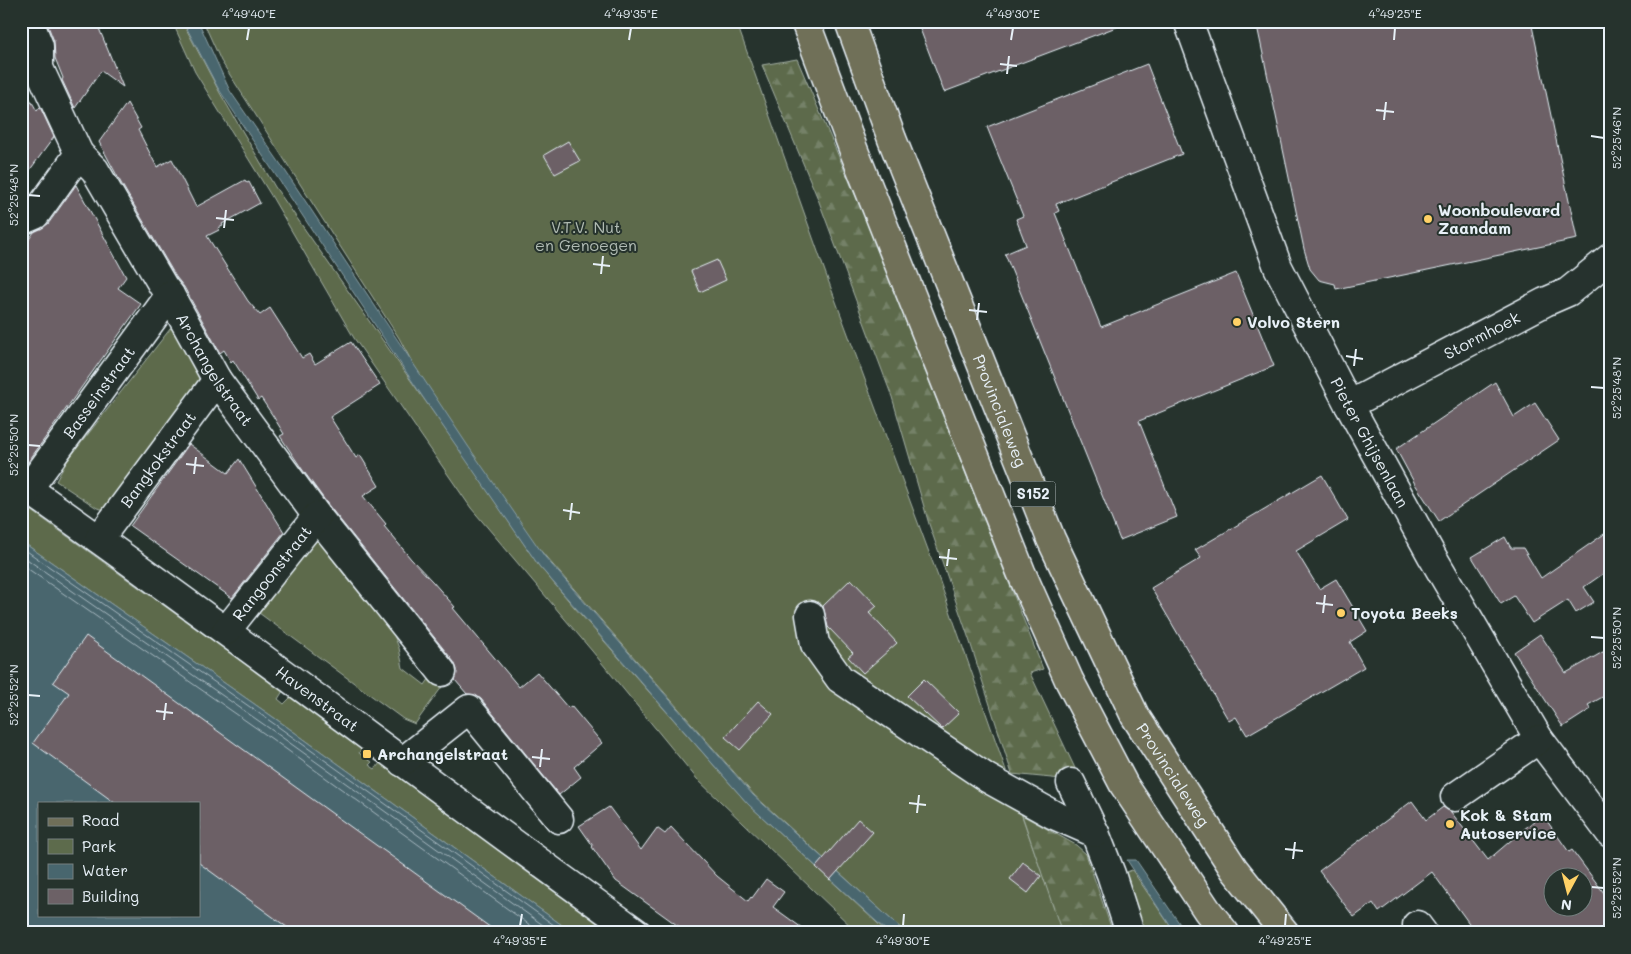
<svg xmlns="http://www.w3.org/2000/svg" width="1631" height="954" font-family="Mali,sans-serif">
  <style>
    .green { fill: #5d6b4c; stroke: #a2aea2 }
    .forest { fill: url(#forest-firs); stroke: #a2aea2 }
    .water { fill: #48666e; stroke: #889ea5; fill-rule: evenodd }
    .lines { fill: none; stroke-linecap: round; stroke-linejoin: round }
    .shore { stroke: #a8b9c1; stroke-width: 1 }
    .building { fill: #6c6166; stroke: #e8f1f8; fill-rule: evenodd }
    .minor-casing { stroke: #e8f1f8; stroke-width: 31 }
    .major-casing { stroke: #e8f1f8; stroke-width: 31 }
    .minor { stroke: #26332d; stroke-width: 28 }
    .major { stroke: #706f59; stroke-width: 28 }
    .ticks { fill: none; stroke: #e8f1f8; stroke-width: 2 }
    .poi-dot { fill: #ffd166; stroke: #26332d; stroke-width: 2 }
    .labels { text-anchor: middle; stroke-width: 4; stroke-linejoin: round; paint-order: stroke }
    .shield { fill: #26332d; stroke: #aeb8bb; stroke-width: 1 }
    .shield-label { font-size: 15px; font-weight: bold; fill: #e8f1f8 }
    .poi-label { font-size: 16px; font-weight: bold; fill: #e8f1f8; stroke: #26332d; text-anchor: start }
    .park-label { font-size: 16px; fill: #b0bbb3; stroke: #26332d }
    .street-label { font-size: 16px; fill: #e8f1f8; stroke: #26332d }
    .neatline { fill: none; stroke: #e8f1f8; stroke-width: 2 }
    .ticks-label { font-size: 12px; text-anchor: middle; fill: #e8f1f8 }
  </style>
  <defs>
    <pattern id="forest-firs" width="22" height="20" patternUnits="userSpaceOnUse" patternTransform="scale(1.25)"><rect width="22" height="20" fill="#5d6b4c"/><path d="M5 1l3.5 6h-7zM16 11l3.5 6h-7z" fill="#748167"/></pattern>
  </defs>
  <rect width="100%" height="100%" fill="#26332d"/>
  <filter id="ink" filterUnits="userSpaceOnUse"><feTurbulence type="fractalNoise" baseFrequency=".02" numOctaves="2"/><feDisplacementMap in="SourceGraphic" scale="10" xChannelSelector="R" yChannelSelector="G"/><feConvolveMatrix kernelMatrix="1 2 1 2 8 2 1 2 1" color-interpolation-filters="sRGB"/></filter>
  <g filter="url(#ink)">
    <path class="green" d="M172 21H182L220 93 275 187 459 449 399 338 221 61 203 21H736L828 280 940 582 1063 933H906L754 795 546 557 468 462 539 566 575 608 748 804 888 933H858L697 779 592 651 471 508 354 338 272 197 195 72Z
      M174 324 207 382 110 511 97 508 56 481 67 461Z
      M21 503 283 691 278 699 284 704 291 697 362 748 359 753 372 762 369 765 375 769 381 762 617 933H573L283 724 21 541Z
      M318 540 346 577 393 633 399 648 403 668 425 685 436 669 447 680 415 724 403 719 259 613 306 550Z
      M1132 870 1175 933H1142L1124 873Z"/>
    <path class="forest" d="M797 59 863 213 1043 669 1030 673 1081 781 1012 774 970 642 929 524 892 397 818 199 762 65Z
      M1022 815 1076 845 1086 854 1113 933H1062Z"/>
    <path class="water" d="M183 21H198L230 91 286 172 468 446 545 557 753 795 906 933H889L748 804 539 566 422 396 218 88Z
      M21 541 283 724 573 933H21ZM39 803H199V915H39Z
      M1127 860H1136L1186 933H1175Z"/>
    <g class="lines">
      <path class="shore" d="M21 547 280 728 565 933
        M21 555 276 733 554 933
        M21 564 272 739 541 933"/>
    </g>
    <path class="building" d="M46 21H96L123 87 101 71 75 108 62 80 63 78 55 58 54 41Z
      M917 21H1127V23L944 92Z
      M1256 21H1531L1577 239 1336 289 1335 284 1319 280 1310 269 1304 249Z
      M1147 64 1182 154 1056 204 1059 211 1055 213 1101 327 1236 273 1274 366 1139 421 1177 517 1120 540 1005 254 1026 245 1016 219 1023 216 987 127Z
      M21 83 37 111 40 107 54 137 21 182Z
      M127 103 141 128 138 130 157 167 172 159 196 207 245 180 247 183 249 182 260 203 222 224 223 226 218 228 219 230 207 236 248 301 260 315 270 308 302 358 309 354 315 364 351 342 380 385 330 417 356 458 360 455 379 486 363 496 386 524 384 526 411 559 432 581 455 607 453 608 519 687 537 672 568 708 571 706 602 743 574 767 581 777 559 795 481 699 475 695 467 694 455 680 457 670 454 662 329 506 302 469 280 436 284 434 273 416 261 398 258 400 233 360 231 362 224 350 220 353 184 287 176 277 121 183 99 142Z
      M568 141 580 161 555 174 544 155Z
      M76 185 126 277 118 288 141 304 23 469H21V251L34 232 48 224Z
      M717 260 726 280 700 292 691 271Z
      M1495 382 1514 417 1535 403 1559 440 1439 521 1415 484 1396 449Z
      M189 444 228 473 239 459 284 532 232 598 130 526Z
      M1322 475 1348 520 1296 551 1319 589 1336 579 1348 599 1367 631 1350 642 1364 667 1247 735 1236 717 1229 721 1151 588 1201 558 1195 550Z
      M1610 530V569L1584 587 1594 602 1576 613 1568 600 1532 623 1514 596 1501 604 1472 557 1505 537 1511 548H1523L1541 578Z
      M851 579 877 606 869 613 897 643 863 673 848 657 853 653 828 627 823 606Z
      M1540 634 1566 673 1610 648V693L1588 705 1591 709 1563 727 1514 652Z
      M86 636 498 933H295L199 863V803H115L33 743 69 693 53 682Z
      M924 679 959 713 942 729 907 696Z
      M758 701 773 714 740 750 725 737Z
      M1412 801 1426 820 1443 807 1451 812 1488 860 1542 814 1569 852 1572 850 1610 901V933H1476L1432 872 1379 912 1373 903 1354 917 1319 871ZM1554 876H1584V906H1554Z
      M609 807 641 850 657 828 665 834 671 827 717 876 748 901 751 897 752 898 766 879 784 892 773 907 809 933H688L616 881 592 847 593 846 579 826Z
      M858 819 873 832 830 880 816 867Z
      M1023 862 1041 876 1028 893 1010 879Z"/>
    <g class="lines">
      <g class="minor-casing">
        <g id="minor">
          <path id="s1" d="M29 21 39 46V68L79 154 95 170 163 286 170 295 217 380 317 516 442 672"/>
          <path id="s2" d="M1188 21 1278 267 1349 405 1432 556 1539 739 1610 833"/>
          <path d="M21 221 35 215 79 154"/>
          <path id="s3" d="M1349 405 1545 302 1568 292 1610 258"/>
          <path id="s4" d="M21 484C229 630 431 785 637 933"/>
          <path id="s5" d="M28 489 170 295"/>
          <path id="s6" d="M99 539 217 380"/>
          <path d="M810 615 815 644 840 679 987 778 1054 815 1095 833 1111 874 1130 933"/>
          <path id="s7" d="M226 631 317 516"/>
          <path d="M402 762 469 709 559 819"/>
          <path d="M1071 783 1095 833"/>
          <path d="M1455 797 1539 739"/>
          <path d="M1417 925 1423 933"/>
        </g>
      </g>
      <g class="major-casing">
        <g id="major">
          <path d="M805 21 854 151 1021 572 1069 680 1124 785 1207 910 1225 933"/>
          <path id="s8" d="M849 21 892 139 1051 539 1135 716 1234 869 1285 933"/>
        </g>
      </g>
      <use href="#minor" class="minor"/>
      <use href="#major" class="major"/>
    </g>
  </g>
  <path class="ticks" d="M247 40 249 28M629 40 631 28M1011 40 1013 28M1394 40 1395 28M1000 64 1017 66M1007 74 1009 56M1376 110 1394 112M1384 120 1386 102M1591 136 1604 138M28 195 40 196M216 218 234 220M224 228 226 210M593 264 610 266M601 274 603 256M969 310 987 312M977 320 979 303M1346 356 1363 359M1354 366 1356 349M1591 387 1604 388M28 445 40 446M186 464 204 466M194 474 196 457M563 510 580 513M570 520 572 503M939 557 957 559M947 566 949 549M1316 603 1333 605M1323 613 1325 595M1591 637 1604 638M28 695 40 696M156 711 173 713M164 720 166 703M532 757 550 759M540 767 542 749M909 803 926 805M917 813 919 795M1285 849 1303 851M1293 859 1295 842M1591 887 1604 888M520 926 522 914M903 926 904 914M1285 926 1286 914"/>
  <g class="poi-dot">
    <circle cx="1428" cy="219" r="5"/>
    <circle cx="1237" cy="322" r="5"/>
    <circle cx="1341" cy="613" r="5"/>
    <rect x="362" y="749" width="10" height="10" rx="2.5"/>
    <circle cx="1450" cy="824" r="5"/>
  </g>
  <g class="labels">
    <rect class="shield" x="1010.5" y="481.5" width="45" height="25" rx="4"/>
    <g class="shield-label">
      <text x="1033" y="499">S152</text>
    </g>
    <g class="poi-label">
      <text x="1438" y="216">Woonboulevard<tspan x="1438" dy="18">Zaandam</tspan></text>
      <text x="1247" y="328">Volvo Stern</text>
      <text x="1351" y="619">Toyota Beeks</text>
      <text x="377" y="760">Archangelstraat</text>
      <text x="1460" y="821">Kok &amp; Stam<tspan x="1460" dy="18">Autoservice</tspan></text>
    </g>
    <g class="park-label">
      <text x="586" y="233">V.T.V. Nut<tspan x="586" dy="18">en Genoegen</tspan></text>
    </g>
    <g class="street-label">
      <text dy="6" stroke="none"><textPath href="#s3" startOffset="150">Stormhoek</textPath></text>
      <text dy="6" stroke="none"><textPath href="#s1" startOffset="399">Archangelstraat</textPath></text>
      <text dy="6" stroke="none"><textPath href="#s5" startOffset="120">Basseinstraat</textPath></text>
      <text dy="6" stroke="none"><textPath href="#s8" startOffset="418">Provincialeweg</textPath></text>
      <text dy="6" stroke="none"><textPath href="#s2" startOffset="460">Pieter Ghijsenlaan</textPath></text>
      <text dy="6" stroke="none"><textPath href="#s6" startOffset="99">Bangkokstraat</textPath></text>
      <text dy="6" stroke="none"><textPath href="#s7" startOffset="74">Rangoonstraat</textPath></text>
      <text dy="6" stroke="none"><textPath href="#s4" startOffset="366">Havenstraat</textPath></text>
      <text dy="6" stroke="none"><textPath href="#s8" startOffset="822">Provincialeweg</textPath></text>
    </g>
  </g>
  <rect width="1631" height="954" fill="none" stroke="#26332d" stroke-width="55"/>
  <rect x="38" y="802" width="162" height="115" fill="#26332d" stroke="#747f7e"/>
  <rect x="48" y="818" width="25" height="8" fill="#706f59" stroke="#747f7e"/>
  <text x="82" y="826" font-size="15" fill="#e8f1f8">Road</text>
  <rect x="48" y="839" width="25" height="15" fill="#5d6b4c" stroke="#747f7e"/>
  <text x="82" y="852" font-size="15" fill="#e8f1f8">Park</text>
  <rect x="48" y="864" width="25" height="15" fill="#48666e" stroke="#747f7e"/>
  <text x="82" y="876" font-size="15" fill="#e8f1f8">Water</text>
  <rect x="48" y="889" width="25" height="15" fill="#6c6166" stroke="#747f7e"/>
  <text x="82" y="902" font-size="15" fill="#e8f1f8">Building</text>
  <g transform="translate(1568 892) rotate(187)"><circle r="24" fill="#26332d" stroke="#747f7e"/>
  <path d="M0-4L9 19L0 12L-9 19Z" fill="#ffd166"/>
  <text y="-8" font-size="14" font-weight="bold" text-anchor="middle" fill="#e8f1f8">N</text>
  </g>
  <rect x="28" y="28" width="1576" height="898" class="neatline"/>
  <g class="ticks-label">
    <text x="249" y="18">4°49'40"E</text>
    <text x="631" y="18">4°49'35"E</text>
    <text x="1013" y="18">4°49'30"E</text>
    <text x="1395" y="18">4°49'25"E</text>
    <text transform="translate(1617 138) rotate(-90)" y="4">52°25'46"N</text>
    <text transform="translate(14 195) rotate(-90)" y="4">52°25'48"N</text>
    <text transform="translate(1617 388) rotate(-90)" y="4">52°25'48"N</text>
    <text transform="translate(14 445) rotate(-90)" y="4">52°25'50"N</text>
    <text transform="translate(1617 638) rotate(-90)" y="4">52°25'50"N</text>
    <text transform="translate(14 695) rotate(-90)" y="4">52°25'52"N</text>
    <text transform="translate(1617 888) rotate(-90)" y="4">52°25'52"N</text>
    <text x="520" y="945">4°49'35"E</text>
    <text x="903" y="945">4°49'30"E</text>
    <text x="1285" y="945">4°49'25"E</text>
  </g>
</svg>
